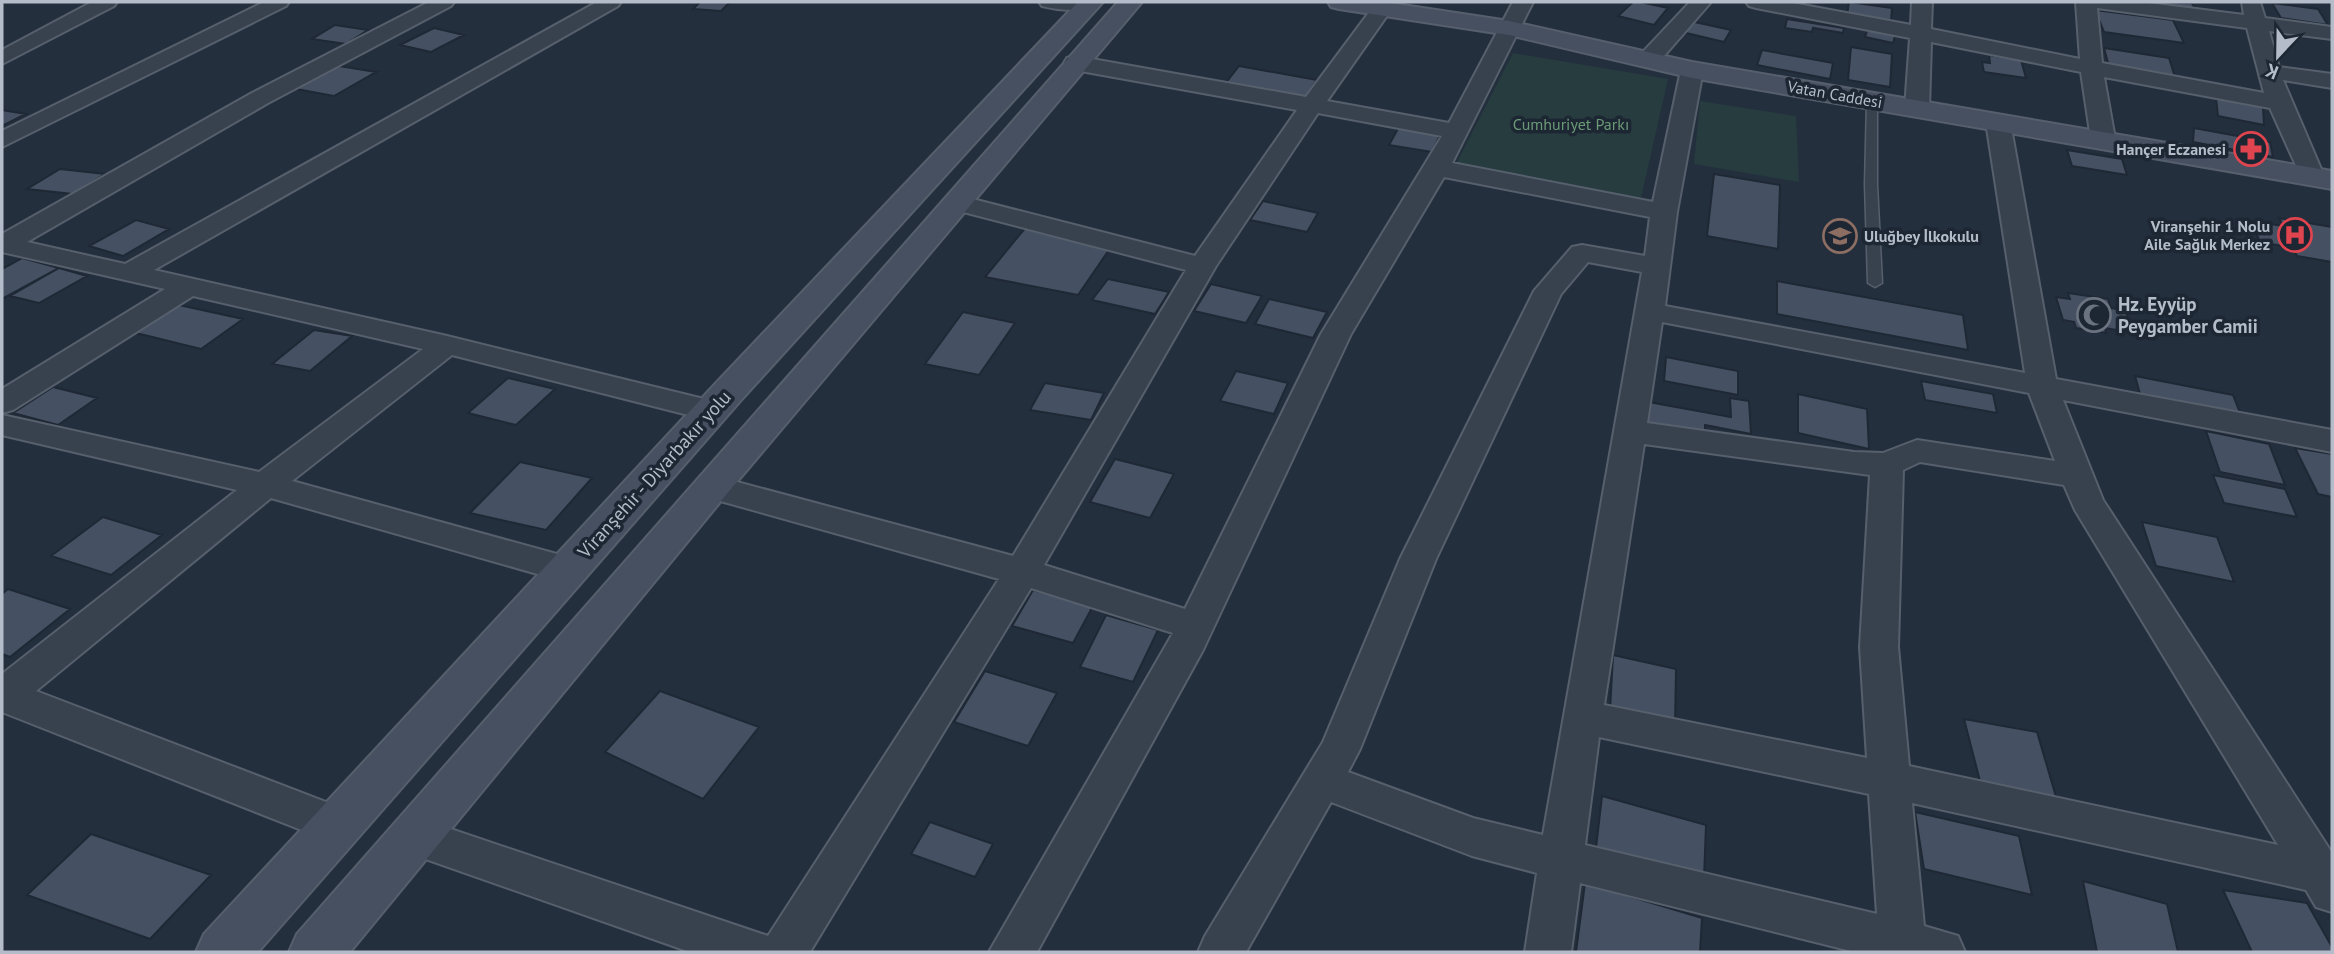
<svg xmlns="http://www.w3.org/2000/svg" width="2334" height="954" font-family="'PT Sans',sans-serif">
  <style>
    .green { fill: #263c3f }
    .building { fill: #455162; stroke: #1f2835; stroke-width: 2 }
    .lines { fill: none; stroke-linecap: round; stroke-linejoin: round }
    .lane-casing { stroke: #565f6c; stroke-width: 3 }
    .street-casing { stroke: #565f6c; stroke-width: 4 }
    .secondary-casing { stroke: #565f6c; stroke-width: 4 }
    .lane { fill: #38414e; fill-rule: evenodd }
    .street { fill: #38414e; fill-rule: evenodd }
    .secondary { fill: #465061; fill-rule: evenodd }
    .labels { text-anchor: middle; stroke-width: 7; stroke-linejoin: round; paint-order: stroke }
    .far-street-label { font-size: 16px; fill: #b4bcc9; stroke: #1d2633 }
    .far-park-label { font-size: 16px; fill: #6b9a76; stroke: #1d2633 }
    .far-poi-label { font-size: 16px; font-weight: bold; fill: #b4bcc9; stroke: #1d2633; text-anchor: end }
    .poi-label { font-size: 19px; font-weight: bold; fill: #b4bcc9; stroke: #1d2633; text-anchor: start }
    .street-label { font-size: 19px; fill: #b4bcc9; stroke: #1d2633 }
  </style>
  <rect width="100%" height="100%" fill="#242f3e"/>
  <path class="green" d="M1513 53 1668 79 1641 198 1456 164Z
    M1700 101 1796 116 1799 182 1694 164Z"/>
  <path class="building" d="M700 2H730L721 11 693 9Z
    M1633 2H1640L1668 8 1654 25 1618 16Z
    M1849 2 1892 8 1891 21 1847 15Z
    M2155 2 2192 3 2197 13 2158 8Z
    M2272 3 2318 9 2328 25 2281 18Z
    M2095 10 2173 20 2184 43 2104 32Z
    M1787 19 1844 28 1843 33 1813 28 1812 32 1785 28Z
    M1690 21 1731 30 1724 42 1682 32Z
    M335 25 368 30 346 44 312 39Z
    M1869 25 1897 30 1893 43 1865 37Z
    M434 28 464 35 431 52 400 45Z
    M1851 47 1892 54 1890 87 1848 80Z
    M2104 48 2169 58 2176 80 2110 70Z
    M1762 50 1833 63 1830 79 1757 65Z
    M1989 55 2021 60 2026 78 1984 72 1982 62 1990 63Z
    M333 65 376 72 334 96 291 88Z
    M1239 66 1317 80 1304 99 1225 84Z
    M2216 98 2263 107 2264 125 2218 116Z
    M2 110 26 114 2 126Z
    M1400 125 1441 133 1432 152 1389 145Z
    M2194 128 2270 142 2273 157 2193 142Z
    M2067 150 2122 159 2127 175 2072 166Z
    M60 169 105 174 73 194 27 189Z
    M1714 174 1780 185 1778 249 1707 236Z
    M1263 201 1318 213 1307 232 1250 220Z
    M2279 218 2332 227V262L2297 256 2293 248 2260 242 2251 221 2283 226Z
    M136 220 169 229 123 256 89 246Z
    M1026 227 1111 247 1078 295 985 277Z
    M22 258 59 268 2 299V269Z
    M59 268 87 276 39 303 10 296Z
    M1108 279 1169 292 1155 314 1092 300Z
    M1777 281 1963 315 1968 350 1777 314Z
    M1211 284 1262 296 1246 323 1194 311Z
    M2068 293 2108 299 2111 308 2125 310 2134 333 2105 328 2106 333 2076 328 2074 322 2063 320 2056 297 2070 299Z
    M1269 299 1327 312 1313 338 1255 324Z
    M179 305 243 319 201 349 136 333Z
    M963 312 1015 323 979 375 925 364Z
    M314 330 352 336 310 371 272 364Z
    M1666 357 1738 371V395L1664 381Z
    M1236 371 1288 383 1274 414 1220 401Z
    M2135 376 2233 395 2240 413 2140 394Z
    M508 378 555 389 516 425 468 413Z
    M1921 381 1993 394 1997 413 1925 400Z
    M1045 383 1104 393 1091 420 1030 410Z
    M53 387 97 398 58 425 13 413Z
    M1798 394 1867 409 1869 449 1798 433Z
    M1730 398 1749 401 1751 434 1705 425V434L1642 423 1643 401 1731 417Z
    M2206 431 2269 444 2285 485 2220 472Z
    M2295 448 2332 454V497L2318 494Z
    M1115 459 1174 474 1150 518 1090 502Z
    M520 462 592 478 546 530 470 513Z
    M2213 475 2285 489 2297 517 2224 503Z
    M103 517 162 535 111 575 51 556Z
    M2142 522 2217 537 2234 582 2156 566Z
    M8 589 70 609 10 657 2 654V594Z
    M1033 590 1093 606 1073 643 1012 626Z
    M1106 615 1158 630 1133 682 1080 667Z
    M1613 655 1676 669 1675 726 1610 711Z
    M985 671 1057 693 1028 746 954 722Z
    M660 691 759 727 703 799 605 752Z
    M1964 719 2037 732 2057 800 1981 785Z
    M1602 796 1706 825 1704 879 1596 848Z
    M1915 812 2019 836 2032 895 1924 869Z
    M930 822 993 844 975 877 911 854Z
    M91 834 211 875 150 939 27 895Z
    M2083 881 2167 904 2178 952H2097Z
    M1585 883 1702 918 1700 952H1576Z
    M2223 890 2307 903 2332 947V952H2252Z"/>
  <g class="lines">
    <g class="lane-casing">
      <path id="lane" d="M1872 98 1877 101V184L1882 283 1875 287 1868 283 1865 184 1867 101Z"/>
    </g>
    <g class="street-casing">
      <path id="street" d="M92 2H117L114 6 2 64V50Z
        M264 2H289L286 6 2 147V131Z
        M429 2H454L451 6 268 103 27 242 125 264 597 2H621L618 6 154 270 447 336 712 401 723 404 728 411 723 418 712 421 452 355 292 481 582 561 587 570 582 579 569 583 271 498 36 691 352 812 358 825 352 838 337 844 2 712V674L237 490 2 435V415L259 472 423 349 193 296 13 410 2 413V389L165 289 2 252V234L252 93Z
        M1039 2H1099L1100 4 1097 8C1081 12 1058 10 1042 6Z
        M1386 2 1393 7 1327 101 1449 123 1513 2H1533L1452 163 1653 202 1681 70 1684 65H1700L1703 70 1677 212 1665 306 2025 373 1986 122 1990 117H2006L2010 122 2056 379 2332 430V452L2063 400 2103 500 2332 853V912L2316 907 2306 890 1912 803 1924 926 1958 936 1965 952H1855L1580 883 1571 952H1525L1537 873 1472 856 1331 802 1246 952H1198L1205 936 1323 742 1400 559 1534 291 1572 247 1582 245 1645 256 1650 217 1444 177 1351 334 1203 650 1037 952H989L1173 633 1031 588 810 952H690L400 850 393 836 400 822 415 817 768 936 999 579 699 495 694 487 699 479 711 475 1013 556 1186 270 948 208 944 203 948 198 957 195 1195 256 1297 110 1075 70 1067 68 1064 63 1067 58 1075 56 1306 97 1376 3ZM1318 113 1442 136 1321 334 1185 609 1044 565 1216 266ZM1588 262 1642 272 1543 835 1473 818 1348 772 1360 749 1436 559 1561 294ZM1662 322 2029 393 2055 461 1917 440 1883 453 1854 452 1647 423ZM1644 444 1870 475 1860 647 1867 758 1604 705ZM1920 462 2064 485 2075 510 2278 845 1909 766 1898 647 1903 470ZM1599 737 1869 794 1877 914 1585 845Z
        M1690 2H1711L1657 64H1641L1638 59 1641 54Z
        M1746 2H1787L1911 25 1912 2H1932L1931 29 2080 59 2076 2H2140L2244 15 2242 2H2260L2265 18 2332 27V39L2269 31 2279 67 2332 74V88L2283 80 2324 176 2321 181 2312 183 2303 181 2270 108 2104 77 2115 139 2111 144H2095L2091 139 2081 72 1931 42 1929 108 1925 113H1909L1905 108 1910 38 1756 8 1749 6ZM2097 8 2247 28 2264 93 2102 63Z"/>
    </g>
    <g class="secondary-casing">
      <path id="secondary" d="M1078 2H1103L742 399 258 952H196L204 934 716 383Z
        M1118 2H1142L725 496 350 952H289L297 934Z
        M1328 2H1383L1509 21 1692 62 2332 171V189L1692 78 1509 35 1339 9 1331 7Z"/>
    </g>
    <use href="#lane" class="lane"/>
    <use href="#street" class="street"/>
    <use href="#secondary" class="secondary"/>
  </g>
  <defs>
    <g id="pharmacy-ring" transform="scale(1.75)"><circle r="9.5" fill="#1d2633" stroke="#e0444e" stroke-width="1.5"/><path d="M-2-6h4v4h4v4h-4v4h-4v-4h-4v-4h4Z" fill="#e0444e"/></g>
    <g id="hospital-ring" transform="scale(1.75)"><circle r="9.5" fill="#1d2633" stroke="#e0444e" stroke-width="1.5"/><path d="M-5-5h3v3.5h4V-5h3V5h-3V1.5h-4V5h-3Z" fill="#e0444e"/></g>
    <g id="school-ring" transform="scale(1.75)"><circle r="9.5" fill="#1d2633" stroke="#8d6e63" stroke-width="1.5"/><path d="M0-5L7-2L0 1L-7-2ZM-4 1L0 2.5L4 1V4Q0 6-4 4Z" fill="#8d6e63"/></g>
    <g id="mosque-ring" transform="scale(1.75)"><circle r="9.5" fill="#1d2633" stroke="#6b7280" stroke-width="1.5"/><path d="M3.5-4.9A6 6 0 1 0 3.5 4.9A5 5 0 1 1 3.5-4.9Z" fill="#6b7280"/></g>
  </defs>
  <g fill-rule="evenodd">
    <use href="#pharmacy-ring" x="2251" y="149"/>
    <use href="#hospital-ring" x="2295" y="235"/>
    <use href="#school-ring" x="1840" y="236"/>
    <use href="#mosque-ring" x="2094" y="315"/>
  </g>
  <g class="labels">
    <g class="far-street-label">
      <text transform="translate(1835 94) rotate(10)" y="6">Vatan Caddesi</text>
    </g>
    <g class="far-park-label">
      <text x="1571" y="130">Cumhuriyet Parkı</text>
    </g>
    <g class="far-poi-label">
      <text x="2226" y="155">Hançer Eczanesi</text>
      <text x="2270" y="232">Viranşehir 1 Nolu<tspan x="2270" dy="18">Aile Sağlık Merkez</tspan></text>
      <text x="1864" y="242" text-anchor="start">Uluğbey İlkokulu</text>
    </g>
    <g class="poi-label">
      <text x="2118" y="311">Hz. Eyyüp<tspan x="2118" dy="22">Peygamber Camii</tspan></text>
    </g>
    <g class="street-label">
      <text transform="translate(654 474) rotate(-48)" y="7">Viranşehir - Diyarbakır yolu</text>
    </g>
  </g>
  <rect width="2334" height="954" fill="none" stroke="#b4bcc9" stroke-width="7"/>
  <g transform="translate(2278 56) rotate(202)" stroke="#1d2633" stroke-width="5" paint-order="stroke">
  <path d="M0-5L12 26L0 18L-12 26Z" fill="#b4bcc9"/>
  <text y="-10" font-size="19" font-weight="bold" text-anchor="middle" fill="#b4bcc9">K</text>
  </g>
</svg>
